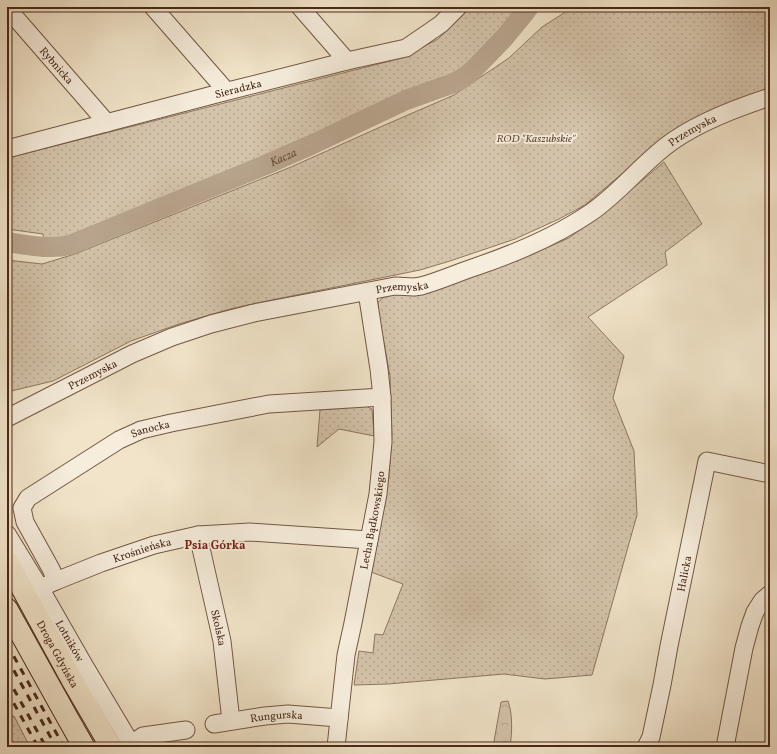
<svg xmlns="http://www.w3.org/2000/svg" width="777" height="754" font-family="Vollkorn,serif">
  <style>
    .grass { fill: url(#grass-dots); stroke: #8e7662 }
    .forest { fill: url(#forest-crowns); stroke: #8e7662 }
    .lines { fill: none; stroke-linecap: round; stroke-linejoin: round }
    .river { stroke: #b8a48d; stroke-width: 20 }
    .minor-casing { stroke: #735744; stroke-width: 19 }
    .major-casing { stroke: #492818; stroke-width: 23 }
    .minor { stroke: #f6eddc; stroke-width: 17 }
    .major { stroke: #f1e4c9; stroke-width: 21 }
    .rail { stroke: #492818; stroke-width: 3; stroke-dasharray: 7 7; stroke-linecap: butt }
    .labels { text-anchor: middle; stroke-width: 3.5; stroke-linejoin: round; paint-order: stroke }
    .street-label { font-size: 11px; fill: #492818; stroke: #f6eddc }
    .park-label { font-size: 11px; font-style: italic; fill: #654735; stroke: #f6eddc }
    .water-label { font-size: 12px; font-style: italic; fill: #6a4d3b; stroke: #f6eddc }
    .neighbourhood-label { font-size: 12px; font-weight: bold; fill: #7a1f14; stroke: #f6eddc }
  </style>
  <defs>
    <pattern id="grass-dots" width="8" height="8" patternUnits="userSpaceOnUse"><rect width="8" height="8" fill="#d4c4ab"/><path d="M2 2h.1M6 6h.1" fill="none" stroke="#b8a892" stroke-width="1.8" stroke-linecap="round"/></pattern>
    <pattern id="forest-crowns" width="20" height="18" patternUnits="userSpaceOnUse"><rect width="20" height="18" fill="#d4c4ab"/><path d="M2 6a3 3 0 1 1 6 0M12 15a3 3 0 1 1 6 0" fill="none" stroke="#b8a892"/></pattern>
  </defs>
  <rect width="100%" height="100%" fill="#f1e4c9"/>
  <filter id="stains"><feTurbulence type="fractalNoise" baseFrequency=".005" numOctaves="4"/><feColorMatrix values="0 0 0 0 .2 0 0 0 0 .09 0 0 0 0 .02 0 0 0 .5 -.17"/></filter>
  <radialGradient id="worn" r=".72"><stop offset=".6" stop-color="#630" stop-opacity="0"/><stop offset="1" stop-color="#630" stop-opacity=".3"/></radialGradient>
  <path class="grass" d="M470 7H523L487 48 461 70 286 152 186 190 99 229 59 243 44 242 43 234 7 229V158L402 58 438 39 460 18Z
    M563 7H770V92L654 147 605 188 585 205 559 219 515 239 450 261 420 270 257 303 230 309 179 324 131 341 53 381 7 392V260L42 264 75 254 291 167 378 128 454 95 509 58 542 27 564 13Z
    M664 162 702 224 665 252 667 265 588 317 624 356 613 398 634 451 637 515 592 675 545 679 504 674 388 684 354 685 359 651 373 653 375 634 383 635 403 584 371 572 389 476 392 435 390 376 378 310V302L384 297 523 258 569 238 619 200Z
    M366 406 372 409 374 436 339 429 317 447 320 410Z
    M14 716 30 747H7V718Z"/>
  <path class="forest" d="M508 701C513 715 512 733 510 747H493L501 702Z"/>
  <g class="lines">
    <path class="river" id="s1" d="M7 242C28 245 50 250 70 245L263 166 311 145 406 100 451 84 460 80 470 73 480 63 504 38 523 15 529 7"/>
    <g class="minor-casing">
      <g id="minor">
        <path d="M153 7 222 86 224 92"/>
        <path d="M300 7 347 61"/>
        <path id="s2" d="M7 8 107 123"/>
        <path id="s3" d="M7 149 224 92 347 61 406 48 441 24 458 7"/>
        <path id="s4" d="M7 418 132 354 172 337 211 324 254 313 395 286 414 287 421 286C439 281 457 273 475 267 516 253 555 237 590 213 618 194 639 167 666 146 694 124 736 108 770 97"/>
        <path id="s5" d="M7 534 40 588 84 665 133 747"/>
        <path id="s6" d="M198 535 222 641 231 721"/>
        <path id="s7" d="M56 581 51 569 25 522 22 508 28 498 119 440 141 430 171 423 269 404 382 397"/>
        <path id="s8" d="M40 588 56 581 101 563 154 545 198 535 250 532 369 540"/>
        <path id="s9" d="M214 724 265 716 288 714 339 718"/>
        <path d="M131 744 143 736 186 730"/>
        <path id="s10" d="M336 747 346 655 353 623 378 494 383 442 382 397 379 369 367 292"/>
        <path id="s11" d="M646 747 651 737 662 685 669 646 707 461 770 474"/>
        <path d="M725 747 744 648 750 626 755 612 762 601 770 594"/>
      </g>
    </g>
    <g class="major-casing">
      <g id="major">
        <path id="s12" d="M7 561 72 680 111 747"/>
        <path d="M7 609 67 717 84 747"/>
      </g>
    </g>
    <use href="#minor" class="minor"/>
    <use href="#major" class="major"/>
    <path class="rail" d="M7 644 64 747
      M7 658 56 747
      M7 677 46 747
      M7 691 38 747"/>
  </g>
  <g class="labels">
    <g class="street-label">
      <text dy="4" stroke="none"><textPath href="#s2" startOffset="76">Rybnicka</textPath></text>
      <text dy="4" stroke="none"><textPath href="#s3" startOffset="239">Sieradzka</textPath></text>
      <text dy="4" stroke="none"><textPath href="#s4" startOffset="756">Przemyska</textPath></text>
      <text dy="4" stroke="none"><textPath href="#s4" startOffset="420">Przemyska</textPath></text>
      <text dy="4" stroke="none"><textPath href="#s4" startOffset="96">Przemyska</textPath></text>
      <text dy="4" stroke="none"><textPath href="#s7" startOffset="234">Sanocka</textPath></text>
      <text dy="4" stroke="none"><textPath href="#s10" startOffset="230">Lecha Bądkowskiego</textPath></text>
      <text dy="4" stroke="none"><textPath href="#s8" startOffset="109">Krośnieńska</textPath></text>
      <text dy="4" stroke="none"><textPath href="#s11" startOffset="178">Halicka</textPath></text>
      <text dy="4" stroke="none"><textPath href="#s6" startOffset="95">Skolska</textPath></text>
      <text dy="4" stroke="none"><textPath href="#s5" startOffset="124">Lotników</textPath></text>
      <text dy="4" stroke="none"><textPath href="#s12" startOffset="106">Droga Gdyńska</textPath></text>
      <text dy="4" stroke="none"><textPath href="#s9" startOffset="63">Rungurska</textPath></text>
    </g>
    <g class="park-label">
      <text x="536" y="142">ROD "Kaszubskie"</text>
    </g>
    <g class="water-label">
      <text dy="4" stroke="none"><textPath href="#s1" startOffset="294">Kacza</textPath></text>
    </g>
    <g class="neighbourhood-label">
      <text x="215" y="549">Psia Górka</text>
    </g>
  </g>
  <rect width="777" height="754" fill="none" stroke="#f1e4c9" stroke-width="24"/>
  <rect x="8" y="8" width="761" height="738" fill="none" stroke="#492818" stroke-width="2"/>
  <rect x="12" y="12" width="753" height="730" fill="none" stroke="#492818"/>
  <rect width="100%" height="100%" filter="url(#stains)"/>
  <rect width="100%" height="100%" fill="url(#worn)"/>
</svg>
